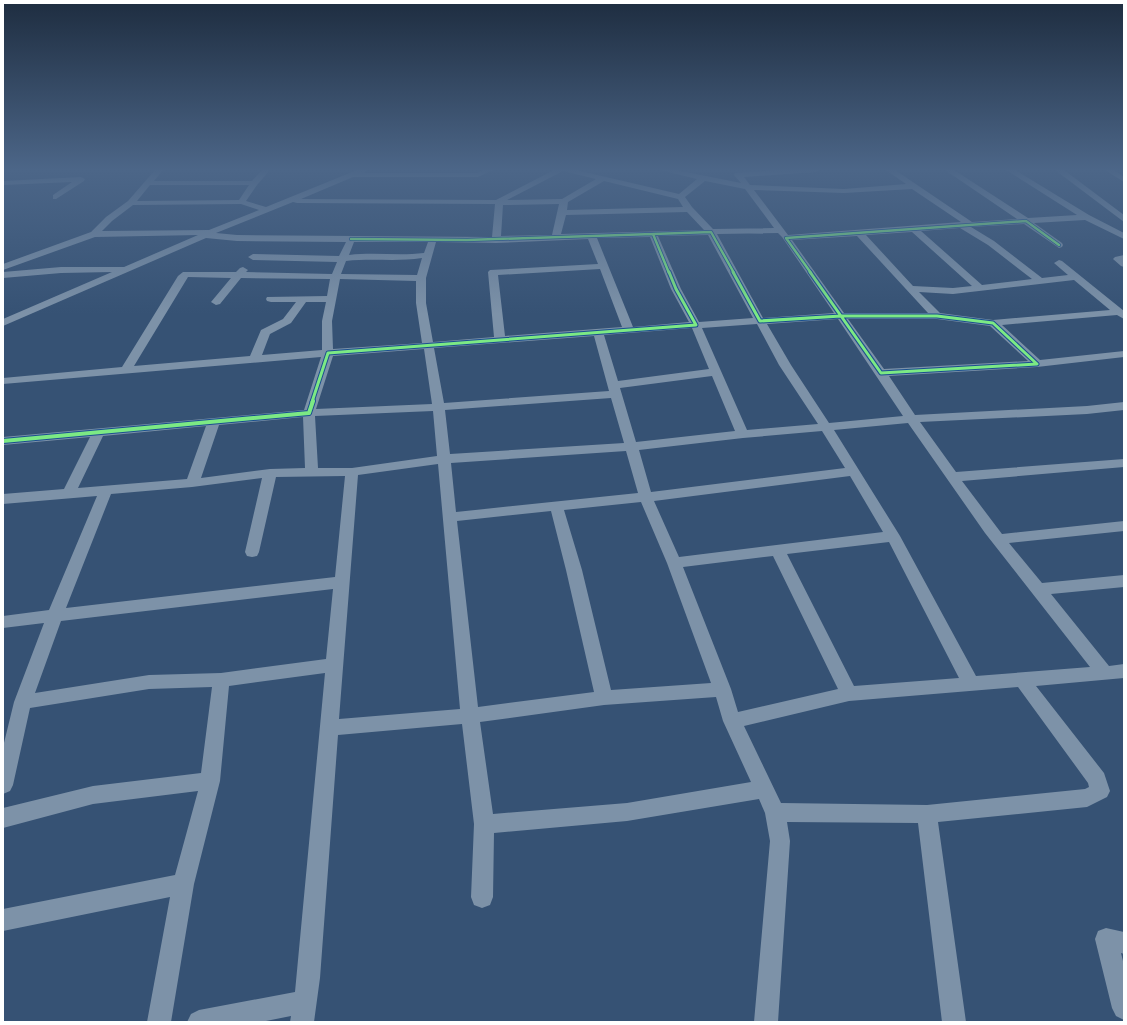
<svg xmlns="http://www.w3.org/2000/svg" width="1127" height="1025" font-family="Manrope,sans-serif">
  <style>
    .lines { fill: none; stroke-linecap: round; stroke-linejoin: round }
    .minor { fill: #7d92a8; fill-rule: evenodd }
    .cycleway-far2-casing { stroke: #1b4f8f; stroke-width: 4 }
    .cycleway-far1-casing { stroke: #1b4f8f; stroke-width: 5 }
    .cycleway-casing { stroke: #1b4f8f; stroke-width: 6 }
    .cycleway-far2 { stroke: #7ce984; stroke-width: 2.5 }
    .cycleway-far1 { stroke: #7ce984; stroke-width: 3 }
    .cycleway { stroke: #7ce984; stroke-width: 4 }
  </style>
  <rect width="100%" height="100%" fill="#365274"/>
  <g class="lines">
    <path class="minor" d="M155 170H163L154 181H252L262 170H270L257 185 246 201 266 207 357 170H368L364 173H477L482 170H493L478 177H353L301 199 496 200 554 170H576L679 194 697 179 660 170H676L741 183 734 175 735 173 778 170H820L816 172 744 177 750 185 844 189 906 184 886 170H895L972 222 1017 219 945 170H954L1028 218 1077 215 1006 170H1015L1089 215 1124 233V239L1085 220 1034 223 1062 243 1063 245 1062 247 1059 248 1024 224 971 227 994 241 1042 278 1068 275 1054 263 1059 260 1062 261 1124 311V319L1117 315 1002 325 1040 360 1124 351V357L1037 367 889 376 915 415 1087 406 1124 402V410L1087 414 920 422 956 472 1124 459V467L962 481 1002 534 1124 521V531L1009 543 1042 583 1124 575V587L1051 594 1109 666 1124 664V678L1036 686 1104 773 1110 791 1107 797 1087 807 938 822 966 1022H942L918 823 787 822 790 841 778 1022H754L770 841 765 813 759 799 627 821 494 833 493 897 490 905 482 908 474 905 471 897 474 824 462 724 338 735 320 978 314 1022H290L291 1016 261 1022H187L191 1014 199 1010 295 992 325 673 229 686 220 781 194 884 171 1022H147L170 897 3 931V909L175 875 198 791 93 804 3 828V808L93 786 201 773 212 687 149 689 30 708 13 785 10 791 3 794V747L14 702 44 623 3 628V616L49 610 97 496 3 504V494L64 489 90 437 3 445V437L304 410 321 357 3 384V378L122 367 178 276 183 272H236L240 268 243 267 248 270 246 272 332 274 337 262 253 260 248 257 253 254 339 256 346 242 237 241 206 238 3 326V319L112 272 61 273 3 278V272L61 267H124L198 235 95 237 3 270V264L91 232 106 217 128 201ZM563 171 596 179 562 199 507 200ZM604 181 678 199 683 207 567 210 568 202ZM705 181 745 189 774 228 713 229 692 207 685 197ZM150 185H249L239 200 137 201ZM912 189 961 222 788 235 754 190 844 193ZM293 202 297 203 495 204 492 237 237 235 216 233ZM241 204 259 210 209 230 102 231 112 221 133 205ZM559 204 552 235 501 236 503 205ZM687 212 704 230 561 234 566 215ZM960 228 988 245 1032 279 982 285 921 231ZM912 232 972 286 953 288 913 286 866 235ZM778 233 782 237 834 313 763 318 717 234ZM708 235 753 318 699 322 681 289 658 236ZM857 236 928 313H844L792 240ZM650 237 671 289 689 322 633 327 597 238ZM588 239 598 264 490 270 488 272 494 337 433 342 426 303V278L436 242 496 243ZM354 242H428L424 253C399 256 374 252 349 255ZM422 258 417 275 341 274 346 261C372 258 397 262 422 258ZM600 269 622 327 505 336 498 275ZM188 277 231 278 211 302 216 305 220 304 241 278 330 279 327 296 267 297 266 299 267 301 271 302H296L283 319 261 330 250 356 134 366ZM340 279 416 281V303L422 343 333 349 332 321ZM1074 280 1110 310 993 320 940 313 919 292 953 294ZM306 302H326L322 321V350L262 355 270 334 291 323ZM838 319 903 416 829 423 791 365 767 324ZM848 319H937L990 326 1028 361 884 369ZM757 324 779 365 818 424 747 430 702 328ZM692 328 709 369 618 381 604 335ZM594 336 609 391 444 403 434 348ZM424 349 432 404 316 409 333 356ZM712 376 735 431 636 442 620 388ZM611 398 624 443 450 454 445 410ZM433 411 437 456 352 468H318L315 416ZM303 417 305 468 270 469 201 478 219 425ZM908 423 985 533 1090 667 976 676 900 536 834 430ZM206 426 187 479 78 488 103 436ZM822 431 845 468 651 492 639 450 743 438ZM626 451 638 493 456 512 451 463ZM438 464 460 709 339 719 358 475ZM345 476 335 577 66 608 111 494 192 487 262 478 245 552 247 556 252 557 257 556 259 552 276 477ZM850 476 883 532 679 557 654 501ZM641 502 667 563 711 683 611 690 582 570 564 510ZM551 511 566 570 594 692 478 707 457 521ZM889 542 959 678 854 686 787 554ZM773 556 838 689 738 712 731 689 683 567ZM333 589 326 659 221 673 149 675 35 693 61 621ZM1018 687 1088 783 1089 787 1085 789 927 805 781 803 744 726 849 701ZM716 697 723 721 751 782 627 803 493 814 480 722 604 705Z
      M1055 170H1064L1124 215V222Z
      M1105 170H1114L1124 177V182Z
      M81 177 85 179 84 181 56 199H53V195L72 182 3 185V181Z
      M1124 255V267L1121 266 1113 259 1115 257Z
      M1106 928 1124 932V954L1121 953 1124 965V1020L1116 1016 1112 1008 1095 939 1098 931Z"/>
    <g class="cycleway-far2-casing">
      <path id="cycleway-far2" d="M653 234 711 232 734 273
        M351 239 467 240 653 234 669 273
        M811 273 786 238 1026 221 1059 245"/>
    </g>
    <g class="cycleway-far1-casing">
      <path id="cycleway-far1" d="M733 272 760 321 841 316
        M810 272 841 316
        M841 316H937L993 323 1037 364 881 373Z
        M312 402 328 353 696 325 676 289 669 272"/>
    </g>
    <g class="cycleway-casing">
      <path id="cycleway" d="M3 441 309 413 313 401"/>
    </g>
    <use href="#cycleway-far2" class="cycleway-far2"/>
    <use href="#cycleway-far1" class="cycleway-far1"/>
    <use href="#cycleway" class="cycleway"/>
  </g>
  <linearGradient id="sky" x2="0" y2="1"><stop stop-color="#1e2d40"/><stop offset="0.54" stop-color="#4c6688"/><stop offset="1" stop-color="#4c6688" stop-opacity="0"/></linearGradient>
  <rect width="1127" height="314" fill="url(#sky)"/>
  <rect width="1127" height="1025" fill="none" stroke="#ffffff" stroke-width="8"/>
</svg>
